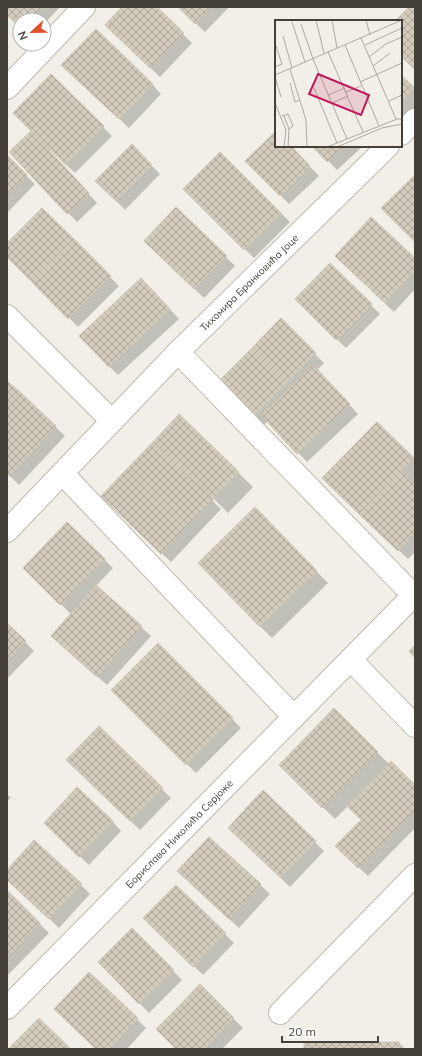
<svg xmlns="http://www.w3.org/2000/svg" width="422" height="1056" font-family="Mulish,sans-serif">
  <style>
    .shadow { fill: #0003 }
    .building { fill: url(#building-cross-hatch); stroke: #ccc3b2 }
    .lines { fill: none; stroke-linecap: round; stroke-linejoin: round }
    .street-casing { stroke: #bfb9ae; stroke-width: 24 }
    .street { stroke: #fff; stroke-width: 22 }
    .labels { text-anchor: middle; stroke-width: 3; stroke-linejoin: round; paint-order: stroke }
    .street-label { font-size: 10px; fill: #443f37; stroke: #fff }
    .inset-road { fill: none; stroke: #aca9a1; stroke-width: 1 }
    .view { fill: #c2185b; fill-opacity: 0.15; stroke: #c2185b; stroke-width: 2 }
    .inset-edge { fill: none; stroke: #443f37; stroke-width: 2 }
  </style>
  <defs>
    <pattern id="building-cross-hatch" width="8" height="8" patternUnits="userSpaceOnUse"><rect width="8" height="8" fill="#d2cbbe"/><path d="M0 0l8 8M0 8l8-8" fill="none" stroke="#aca69b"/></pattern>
  </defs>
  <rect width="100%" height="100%" fill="#f1efe7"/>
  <path class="shadow" d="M7 7H60L44 24V20H20V26L7 14Z
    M123 7H155L192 43 160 77 115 34Z
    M179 7H229L205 32Z
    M72 74 152 84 161 94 129 128Z
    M51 76 112 136 75 173 50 149 48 150 97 203 77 222 10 152 33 131Z
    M401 76 415 89V107L401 122Z
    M276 132V146H290L319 176 289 204 247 161Z
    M132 146 160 174 125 210 97 181Z
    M314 146H363L337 170Z
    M220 153 290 222 254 258 184 189Z
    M7 157 35 184 7 213Z
    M176 208 235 266 204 298 146 241Z
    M42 209 119 286 78 327 7 255V244Z
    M415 260V289L394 312 345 265Z
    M330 264 380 314 346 348 296 299Z
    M150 288 179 319 118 375 109 366Z
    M281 320 324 363 317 370 358 414 307 462 268 421 261 427 217 384Z
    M7 382 65 436 19 485 7 473Z
    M179 415 253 487 228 513 210 495 209 497 221 509 171 562 111 505Z
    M377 423 415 460V552L408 559 375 528Z
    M267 521 328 583 272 638 260 626Z
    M67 523 113 568 96 586 151 636 107 685 62 645 72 615 24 568Z
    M7 624 34 651 7 679Z
    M158 645 241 728 196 773 113 690Z
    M334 710 389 764 415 786V828L368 876 336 846 362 820 348 806 335 819 280 765Z
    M99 727 171 798 140 830 68 760Z
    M7 794 11 798 7 801Z
    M112 821 121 831 89 865 54 832Z
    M238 837 315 842 324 851 290 887Z
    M209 838 270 894 239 928 188 881Z
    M7 871 81 885 90 894 59 928 7 879Z
    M176 886 234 943 203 975 145 918Z
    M7 892 49 933 8 975 7 974Z
    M132 929 182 980 149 1013 99 962Z
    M89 973 146 1028 127 1049H97Z
    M200 986 243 1028 222 1049H178Z
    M399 1043 405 1049H305Z"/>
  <path class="building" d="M7 7H42L30 20H20V27L7 15Z
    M122 7H157L184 33 150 68 105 25Z
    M178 7H211L195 24Z
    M409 7H415V70L401 56V21H395Z
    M96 29 153 84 119 119 61 65Z
    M51 74 104 126 66 165 13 113Z
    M401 75 415 88 401 103Z
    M31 131 89 193 67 214 9 152Z
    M276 131V146H291L310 166 280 196 245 161Z
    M132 144 152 165 116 201 95 181Z
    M312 146H344L327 162Z
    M220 152 281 213 244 250 183 189Z
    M7 155 27 175 7 195Z
    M415 175V242L381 208Z
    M176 207 227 256 194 289 144 241Z
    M42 208 74 239 31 281 7 257V243Z
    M371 217 415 258V270L385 303 335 256Z
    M74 239 111 276 68 319 31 281Z
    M330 263 372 304 336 340 295 299Z
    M141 278 170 309 109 367 79 336Z
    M281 318 316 353 287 383 252 348Z
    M252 348 287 383 251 419 216 384Z
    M313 365 350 404 297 454 261 415Z
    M7 381 20 392 7 406Z
    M20 392 56 426 10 476 7 474V406Z
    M179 414 239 472 213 499 153 442Z
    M377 422 414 458 359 514 322 478Z
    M153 442 213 499 187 526 127 469Z
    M127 469 187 526 161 554 101 496Z
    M401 471 415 485V533L398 551 359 514Z
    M255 507 317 571 260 627 198 563Z
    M67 522 105 559 60 605 23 568Z
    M96 585 142 626 97 677 51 636Z
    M7 623 26 641 7 661Z
    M158 643 196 681 149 728 111 690Z
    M415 645V658L409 651Z
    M196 681 233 718 186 765 149 728Z
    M334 708 378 752 322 808 279 765Z
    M99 726 163 788 130 821 66 760Z
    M391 761 415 785V810L384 842 347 806Z
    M77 787 113 821 79 857 44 823Z
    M263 790 316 841 281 878 228 828Z
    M361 820 384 842 358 868 335 846Z
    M209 837 261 884 229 919 177 871Z
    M34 840 82 884 49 919 7 880V870Z
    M176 885 226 933 193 967 143 918Z
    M7 890 40 923 7 957Z
    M132 928 174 970 139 1004 98 962Z
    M89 972 138 1018 109 1049H96L54 1009Z
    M200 984 234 1018 213 1040 179 1006Z
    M179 1006 213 1040 204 1049H176L156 1029Z
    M39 1018 71 1049H8Z
    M399 1042V1049H304V1043Z"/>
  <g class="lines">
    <g class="street-casing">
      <g id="street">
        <path d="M7 88 84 7"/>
        <path d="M401 134 415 120"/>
        <path d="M7 316 112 421"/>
        <path d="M178 352 414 596"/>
        <path d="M63 474 294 717"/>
        <path id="s1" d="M7 531 178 352 388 146"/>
        <path d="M351 660 415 726"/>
        <path id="s2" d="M7 1008 415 594"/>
        <path d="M280 1013 415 875"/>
      </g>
    </g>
    <use href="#street" class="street"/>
  </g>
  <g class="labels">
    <g class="street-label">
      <text dy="4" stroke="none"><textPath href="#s1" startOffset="347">Тихомира Бранковића Јоце</textPath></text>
      <text dy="4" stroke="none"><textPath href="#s2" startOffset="245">Борислава Николића Серјоже</textPath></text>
    </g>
  </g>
  <g transform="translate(275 20)">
    <rect width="127" height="127" fill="#f1efe7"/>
    <path class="inset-road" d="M41 0 49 33M57 0 62 28M91 0 95 15M17 2 30 42M26 4 38 39 72 119M8 16 17 48M86 18 121 99M70 25 104 106M90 25 127 8M53 32 88 112M94 37 111 24 127 17M98 46 115 33M0 47 7 44 0 23M15 49 31 100 32 127M0 55 127 0M0 57 6 77M85 62 127 43M15 63 20 82 25 80M39 68 62 123M71 72 86 66M53 75 70 68M114 81 127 75M0 83 11 110 9 127M57 83 73 76M7 96 13 94 18 106 14 109M9 96 14 109 13 127M52 127 122 99H127M62 127 107 108 127 104"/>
    <path class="view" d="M43 54 94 75 86 95 34 74Z"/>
    <rect width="127" height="127" class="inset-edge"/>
  </g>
  <rect width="422" height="1056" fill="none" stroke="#443f37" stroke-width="16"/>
  <g transform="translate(32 32) rotate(248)"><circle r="19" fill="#ffffff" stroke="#b4b2af"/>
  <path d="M0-3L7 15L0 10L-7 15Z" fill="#e2502e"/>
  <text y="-6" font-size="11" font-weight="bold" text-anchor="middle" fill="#443f37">N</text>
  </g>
  <path d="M282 1036v6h96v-6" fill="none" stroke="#443f37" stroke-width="2"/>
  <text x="288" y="1036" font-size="12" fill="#443f37" stroke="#ffffff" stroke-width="3" paint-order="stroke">20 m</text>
</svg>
